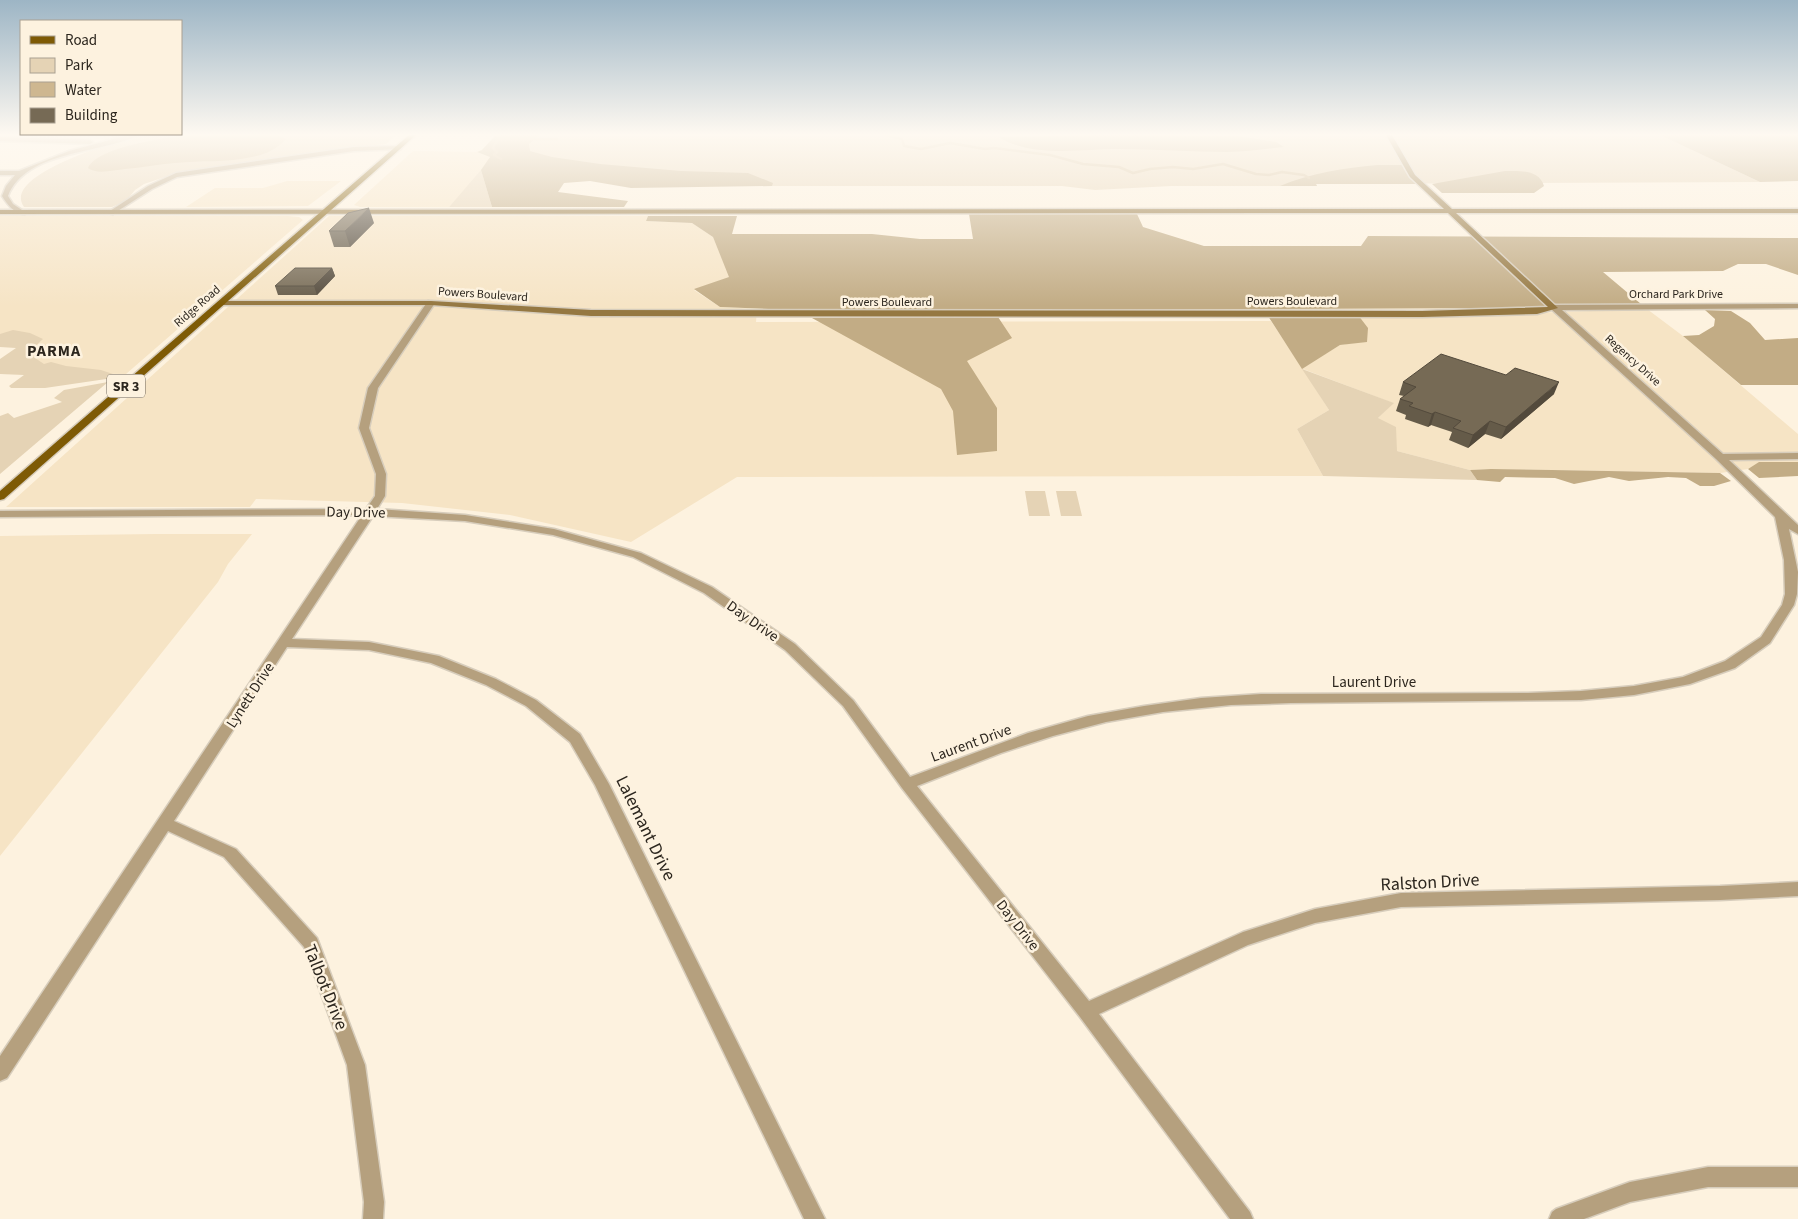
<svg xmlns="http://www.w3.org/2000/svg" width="1798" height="1219" font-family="'Source Sans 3',sans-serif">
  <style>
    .built { fill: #f6e4c5 }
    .green { fill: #e5d3b5 }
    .forest { fill: #c2ac85 }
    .water { fill: #ceb790 }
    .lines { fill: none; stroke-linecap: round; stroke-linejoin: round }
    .stream { stroke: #ceb790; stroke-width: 2.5 }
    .street-casing { stroke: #d7cdbc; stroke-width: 3 }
    .secondary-casing { stroke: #d7cdbc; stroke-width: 3 }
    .primary-casing { stroke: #d7cdbc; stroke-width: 3 }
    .street { fill: #b5a07e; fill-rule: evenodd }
    .secondary { fill: #957842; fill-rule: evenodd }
    .primary { fill: #7e5a05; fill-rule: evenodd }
    .wall { fill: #655b49 }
    .shaded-wall { fill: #534a3c }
    .building { fill: #766a55; stroke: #534a3c }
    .labels { text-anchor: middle; stroke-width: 5; stroke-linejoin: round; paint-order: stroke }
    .far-street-label { font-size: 12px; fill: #2c261e; stroke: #fdf2df }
    .shield { fill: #fdf2df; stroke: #6b6358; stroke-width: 1 }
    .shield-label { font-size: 14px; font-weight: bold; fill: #2c261e }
    .street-label { font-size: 15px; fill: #2c261e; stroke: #fdf2df }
    .far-district-label { font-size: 16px; font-weight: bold; letter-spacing: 1px; fill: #2c261e; stroke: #fdf2df }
    .near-street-label { font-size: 18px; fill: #2c261e; stroke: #fdf2df }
  </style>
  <rect width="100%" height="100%" fill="#fdf2df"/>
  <path class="built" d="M413 151 477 152 490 157 486 166 449 207H360L354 205Z
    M287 181H341L308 206 186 207 215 188H263Z
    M0 216H288L299 217 303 220 126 374 49 373 25 365 16 334H0Z
    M329 216H648L646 221 692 223 713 237 730 277 694 290 720 307 757 309 756 322 1271 321 1302 368 1340 345 1366 341 1358 315 1440 316 1647 309 1683 336 1798 434V462H1760L1748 469 1720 473 1491 469 1470 470 1397 451 1378 418 1393 403 1303 369 1329 410 1297 429 1323 476 737 477 631 542 510 515 402 503 256 499 250 507H6Z
    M156 534H252L228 564 218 582 0 856V536Z"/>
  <path class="green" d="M141 135H396L386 144 335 149 171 175 144 184 135 190 126 201 112 207H24C0 174 124 139 141 135Z
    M496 135H1660L1760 182 1316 184 1317 186H1171L1095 190 1062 186H655L482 150Z
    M481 170 492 207H449Z
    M13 330 30 333 43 339 31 350 29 354 44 364 51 362 66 366 101 370 116 375 113 378 45 388H11L9 386 24 375 0 374V359L16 348 0 347V334Z
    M1302 369 1394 403 1378 418 1396 427 1397 451 1470 470 1477 480 1323 476 1297 429 1329 410Z
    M108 382 0 474V416L8 413 14 418 62 402 54 398 64 390Z
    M1025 491H1045L1050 516H1029Z
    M1056 491H1076L1082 516H1061Z"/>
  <path class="forest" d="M496 135H539L529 144 530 151 552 157 600 164 681 171 748 173 773 183 772 186 631 188 590 181 564 183 558 192 628 201 624 207H492L481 170 490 157 477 152 482 150Z
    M1104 135 1238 136 1276 142 1284 147C1265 149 1246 152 1227 152 1191 152 1155 149 1119 149 1081 149 1032 158 999 137Z
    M1660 135H1798V181L1760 182Z
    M1377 165H1402L1416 184H1316L1317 186H1280C1310 173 1345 168 1377 165Z
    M1505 171C1519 171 1539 169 1544 186L1534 193H1442L1432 184Z
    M969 214H1137L1143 227 1204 246H1361L1368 236 1798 238V275L1766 264H1738L1723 271 1603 272 1641 304H1593L1526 308 822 311 720 307 694 289 729 277 713 237 692 223 646 221 648 216H737L732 234H872L920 239H973Z
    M1705 310 1731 311 1750 323 1765 340 1798 338V385H1741L1683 336 1699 335 1714 326 1715 319Z
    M1358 315 1368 328 1367 342 1340 345 1302 369 1268 316Z
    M998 317 1012 338 967 361 997 408V451L957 455 953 411 941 389 812 318Z
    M1759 462H1798V476L1759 478 1748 469Z
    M1491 469 1720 473 1731 481 1714 486H1700L1686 478 1668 477 1629 481 1609 477 1574 484 1555 478 1505 477 1500 482 1477 480 1470 470Z"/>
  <path class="water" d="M183 135H276L286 139C276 150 266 154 252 157 227 163 201 160 175 163 158 164 142 168 125 169 114 170 97 175 88 168 98 147 161 139 183 135Z"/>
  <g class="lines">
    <path class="stream" d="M498 135V139H557
      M885 135 902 139 904 146 921 149 950 143 985 149 994 148 1050 155 1083 164 1119 167 1133 173 1150 169 1173 167 1193 169 1223 164 1256 174 1269 175 1282 172 1304 175 1309 178
      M498 139 493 148 497 152 494 155 501 159"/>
    <g class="street-casing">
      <path id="street" d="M128 135H139C101 154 26 150 8 196L13 204 25 212V214C15 215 7 204 2 196L6 186 15 175H0V171H19L69 151Z
        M0 137 90 140 93 142 90 144 0 141Z
        M399 146 401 149 354 151 177 177 152 189 113 214 107 213 148 186 176 173 354 147Z
        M428 301 435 303 378 388 369 428 386 474 385 496 377 509 465 515 554 529 641 553 712 587 795 644 853 700 910 777 1028 733 1088 716 1144 706 1201 698 1261 694 1528 693 1581 691 1634 686 1683 677 1725 661 1761 637 1782 605 1785 594 1784 560 1775 517 1716 459 1550 308 1554 305 1798 304V308L1562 310 1723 454 1798 453V459L1729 460 1798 525V534L1789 529 1798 572 1797 594 1794 605 1770 643 1735 668 1690 684 1634 695 1581 700 1291 703 1231 705 1163 712 1106 722 1053 736 1001 753 917 786 1089 1001 1243 932 1315 909 1401 893 1720 886 1798 882V896L1720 900 1401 907 1315 923 1248 945 1099 1014 1250 1212 1253 1219H1230L1080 1017 902 788 843 706 785 650 704 593 633 557 553 535 465 521 373 516 292 639 369 642 439 656 496 679 536 700 580 734 609 784 825 1219H804L595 785 570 742 526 706 486 685 431 663 369 650 287 647 174 821 236 849 317 938 365 1065 384 1202 383 1219H363L364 1202 347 1065 304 947 224 857 168 831 7 1078 0 1081V1056L362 515 0 517V511L366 509 375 496 376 474 359 428 368 388Z
        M1708 1167H1798V1187H1708L1630 1202 1584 1219H1549L1552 1212 1556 1209 1630 1182Z"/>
    </g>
    <g class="secondary-casing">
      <path id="secondary" d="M1386 135H1392L1415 175 1452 209H1798V213H1456L1558 308 1537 314 1422 317 591 316 431 305H221L217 303 221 301H431L591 310 1422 311 1548 307 1448 213 0 214V210L1444 209 1410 177Z"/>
    </g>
    <g class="primary-casing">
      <path id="primary" d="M409 135H416L4 499 0 500V491Z"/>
    </g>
    <use href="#street" class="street"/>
    <use href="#secondary" class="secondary"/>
    <use href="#primary" class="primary"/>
  </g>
  <path class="wall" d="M374 223 350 247H334L329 231Z
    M332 268 335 276 317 295H278L275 286Z
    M1403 382 1554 394 1501 439 1485 434 1468 448 1449 440 1452 432 1431 425 1428 427 1405 419 1406 415 1396 411 1400 399 1404 396 1399 395Z"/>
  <path class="shaded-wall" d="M369 208 374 223 350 247 345 231Z
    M332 268 335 276 317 295 314 286Z
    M1559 382 1554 394 1501 439 1506 427Z
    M1435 412 1431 425 1428 427 1432 414Z
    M1490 421 1485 434 1468 448 1473 435Z"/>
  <path class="building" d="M369 208 345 231H329L348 213Z
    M295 268H332L314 286H275Z
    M1441 354 1506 375 1515 368 1559 382 1506 427 1490 421 1473 435 1453 428 1461 421 1435 412 1432 414 1409 406 1413 403 1400 399 1416 387 1403 382Z"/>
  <linearGradient id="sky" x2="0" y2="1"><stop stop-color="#9db5c5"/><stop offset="0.44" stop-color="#fef9f1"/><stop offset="1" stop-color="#fef9f1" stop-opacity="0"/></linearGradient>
  <rect width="1798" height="306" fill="url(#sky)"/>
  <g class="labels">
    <g class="far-street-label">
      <text transform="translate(483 294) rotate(4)" y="4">Powers Boulevard</text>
      <text x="1676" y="298">Orchard Park Drive</text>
      <text x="1292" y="305">Powers Boulevard</text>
      <text x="887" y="306">Powers Boulevard</text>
      <text transform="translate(197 306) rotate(-41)" y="4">Ridge Road</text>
      <text transform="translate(1633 360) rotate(42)" y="4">Regency Drive</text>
    </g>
    <rect class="shield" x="107" y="374.5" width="38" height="23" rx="4"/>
    <g class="shield-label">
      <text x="126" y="391">SR 3</text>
    </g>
    <g class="street-label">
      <text transform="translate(356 512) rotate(1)" y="5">Day Drive</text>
      <text transform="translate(753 621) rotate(35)" y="5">Day Drive</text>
      <text x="1374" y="687">Laurent Drive</text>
      <text transform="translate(250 695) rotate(-57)" y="5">Lynett Drive</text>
      <text transform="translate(971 743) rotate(-20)" y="5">Laurent Drive</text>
      <text transform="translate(1018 925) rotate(52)" y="5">Day Drive</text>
    </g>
    <g class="far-district-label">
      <text x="54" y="356">PARMA</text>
    </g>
    <g class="near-street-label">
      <text transform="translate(646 828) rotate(64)" y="6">Lalemant Drive</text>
      <text transform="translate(1430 882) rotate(-3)" y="6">Ralston Drive</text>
      <text transform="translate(326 987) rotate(68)" y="6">Talbot Drive</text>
    </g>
  </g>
  <rect x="20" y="20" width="162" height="115" fill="#fdf2df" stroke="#a9a092"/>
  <rect x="30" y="36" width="25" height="8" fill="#7e5a05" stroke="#a9a092"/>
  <text x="65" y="45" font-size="15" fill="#2c261e">Road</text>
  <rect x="30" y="58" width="25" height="15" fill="#e5d3b5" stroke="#a9a092"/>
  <text x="65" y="70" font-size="15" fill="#2c261e">Park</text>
  <rect x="30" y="82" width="25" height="15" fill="#ceb790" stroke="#a9a092"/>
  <text x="65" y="95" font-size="15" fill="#2c261e">Water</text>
  <rect x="30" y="108" width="25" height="15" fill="#766a55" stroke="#a9a092"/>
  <text x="65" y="120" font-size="15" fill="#2c261e">Building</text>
</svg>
